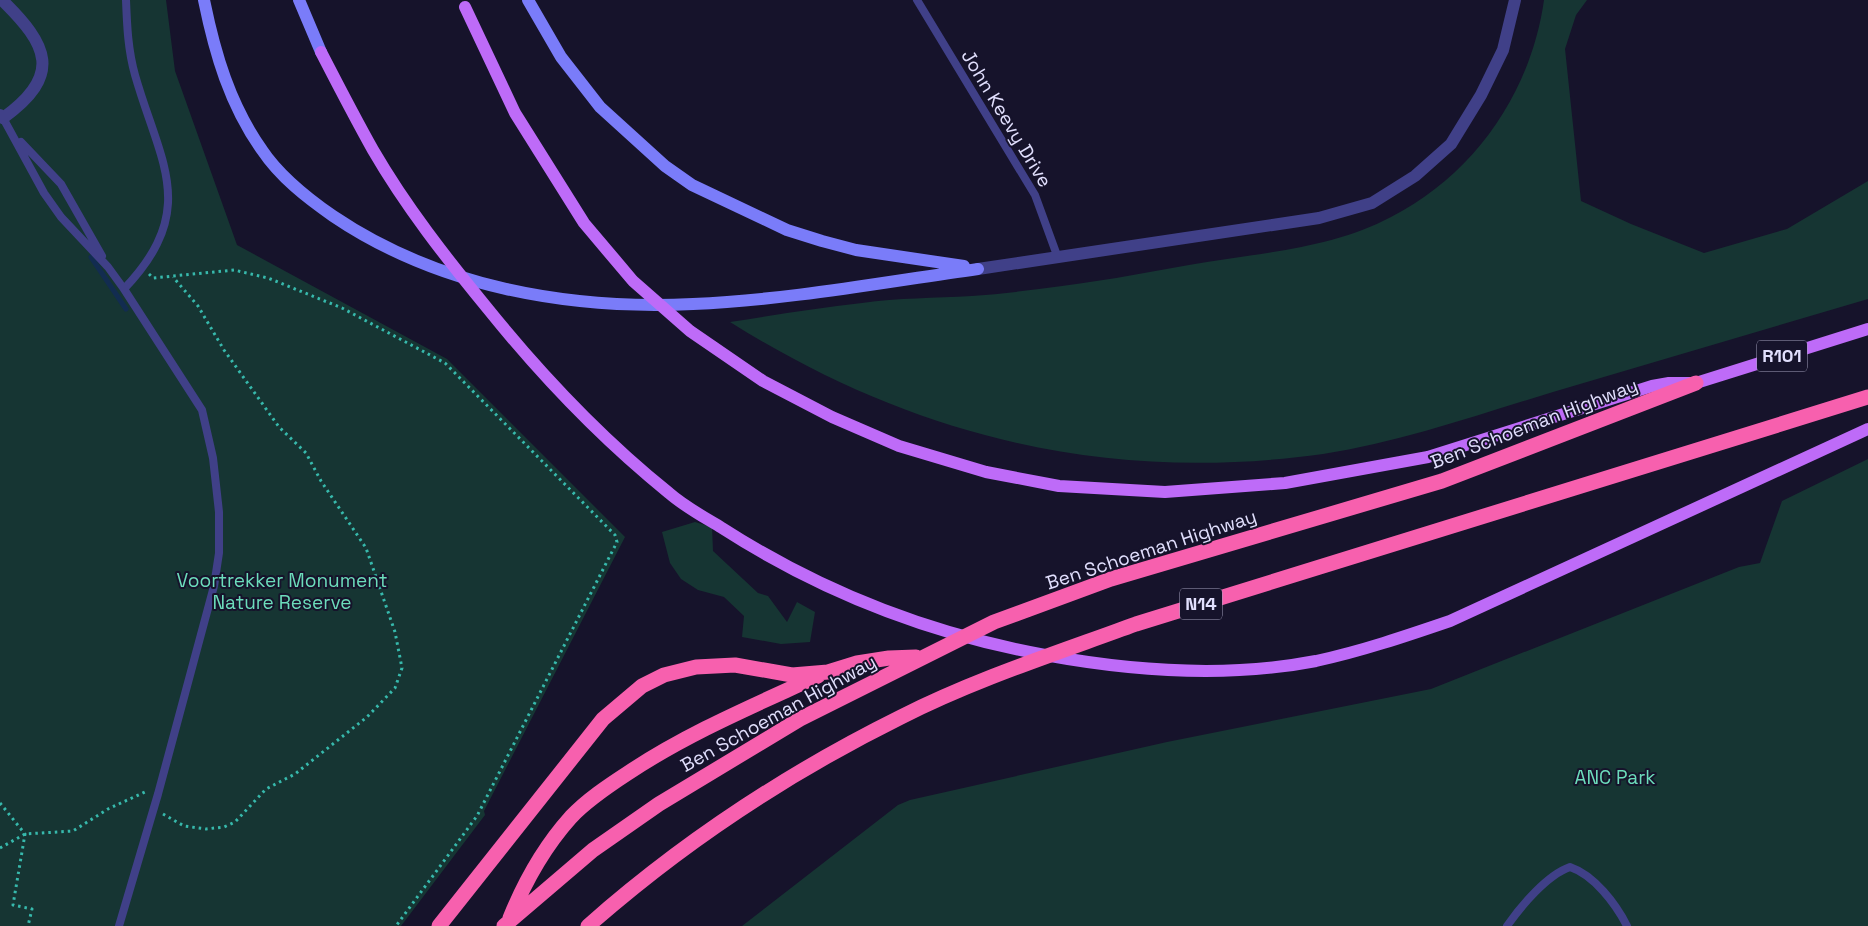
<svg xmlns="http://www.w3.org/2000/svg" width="1868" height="926" font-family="'Space Grotesk',sans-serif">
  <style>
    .green { fill: #163533 }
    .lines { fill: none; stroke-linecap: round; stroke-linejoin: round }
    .stream { stroke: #122c50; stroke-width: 5 }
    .path { stroke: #37b9ac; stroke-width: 3; stroke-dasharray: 2.5 4; stroke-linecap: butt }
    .service { stroke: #404088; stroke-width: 8 }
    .minor { stroke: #404088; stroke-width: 12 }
    .secondary { stroke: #7a7cf9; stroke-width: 12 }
    .primary { stroke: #be6bf8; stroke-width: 12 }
    .motorway { stroke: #f760ae; stroke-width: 15 }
    .labels { text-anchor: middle; stroke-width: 4; stroke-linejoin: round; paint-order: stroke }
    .shield { fill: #16132b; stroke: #a4a2be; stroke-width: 1 }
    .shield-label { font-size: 18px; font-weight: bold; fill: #e1dffd }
    .street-label { font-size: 19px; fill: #e1dffd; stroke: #16132b }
    .park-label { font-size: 19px; fill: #6cdcbb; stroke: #16132b }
  </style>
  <rect width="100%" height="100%" fill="#16132b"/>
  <path class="green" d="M0 0H166L175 71 237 245 447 359 625 537 484 811 485 815 401 926H0Z
    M1544 0H1587L1576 15 1565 49 1581 201 1631 224 1704 253 1787 229 1868 181V299C1763 330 1658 361 1553 392 1477 415 1401 442 1323 454 1107 484 913 437 730 322 774 315 818 308 862 303 898 298 935 298 972 296 1002 294 1032 290 1062 286 1110 280 1159 270 1207 262 1269 252 1335 247 1391 217 1475 174 1531 92 1544 0Z
    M1868 459V926H742L898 805 910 800 1167 742 1431 689 1739 567 1760 563 1782 501Z
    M695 522 712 527 713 551 758 593 768 596 787 622 797 602 815 612 810 642 781 644 742 637 744 616 724 597 698 590 681 579 670 563 662 532Z"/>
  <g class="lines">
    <path class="stream" d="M91 257 126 309"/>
    <path class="path" d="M149 274 153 278 234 270 268 278 342 308 445 363 615 535 617 542 477 816 396 926
      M0 803 25 834 13 905 32 909 28 926
      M163 814 184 826 206 829 224 827 235 822 266 789 295 774 367 717 395 688 402 668 395 632 366 548 321 481 306 453 279 427 224 350 198 306 173 277
      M0 848 25 834 73 831 108 809 147 791"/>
    <path class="service" d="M917 0 1035 195 1058 258
      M3 118 44 193 61 217 108 267 124 289 202 410 213 458 219 512V553L214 586 158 794 119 926
      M21 142 61 184 102 256
      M124 289C200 209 160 163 135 75 128 50 127 26 126 0
      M1507 926C1521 906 1547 875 1570 867 1594 875 1616 904 1627 926"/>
    <path class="minor" d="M0 115 3 118C63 75 48 45 2 0
      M978 269 1319 218 1372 203 1415 176 1451 144 1481 95 1503 50 1515 0"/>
    <path class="secondary" d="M204 0C215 54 230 105 262 150 280 177 307 198 333 216 438 287 568 310 693 304 788 300 884 282 978 269
      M299 0 321 52
      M528 0 561 57 600 107 665 166 692 185 787 230 822 241 856 250 964 266"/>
    <path class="primary" d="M465 7 515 113 584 223 633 281 690 331 763 381 832 417 899 446 986 472 1059 486 1165 492 1285 483 1428 457 1652 386 1669 383H1696L1868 329
      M321 52C338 85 355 118 373 150 406 207 447 259 488 309 542 376 602 439 669 493 685 507 704 517 722 528 820 591 930 634 1045 655 1132 671 1228 678 1316 661 1362 651 1406 636 1450 621L1868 429"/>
    <path class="motorway" d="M510 918C525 881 544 847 571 817 587 800 608 786 628 773 688 733 753 706 818 676
      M439 926 603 719 642 686 664 675 696 667 735 665 792 675 828 672 857 663 889 658 916 657
      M504 926 593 850 659 804 800 719 994 622 1111 579 1442 481 1696 383
      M588 926C682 843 788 773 901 717 976 679 1057 653 1136 624L1868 397"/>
  </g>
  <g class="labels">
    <g class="shield">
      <rect x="1757" y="340.5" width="50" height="31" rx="4"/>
      <rect x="1180" y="588.5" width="42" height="31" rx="4"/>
    </g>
    <g class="shield-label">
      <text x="1782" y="362">R101</text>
      <text x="1201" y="610">N14</text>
    </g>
    <g class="street-label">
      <text transform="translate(1007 118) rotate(59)" y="7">John Keevy Drive</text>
      <text transform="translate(1534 423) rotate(-21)" y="7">Ben Schoeman Highway</text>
      <text transform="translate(1151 549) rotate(-18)" y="7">Ben Schoeman Highway</text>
      <text transform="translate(778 713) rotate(-29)" y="7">Ben Schoeman Highway</text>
    </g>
    <g class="park-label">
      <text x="282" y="587">Voortrekker Monument<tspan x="282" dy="22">Nature Reserve</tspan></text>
      <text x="1615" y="784">ANC Park</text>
    </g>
  </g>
</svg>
